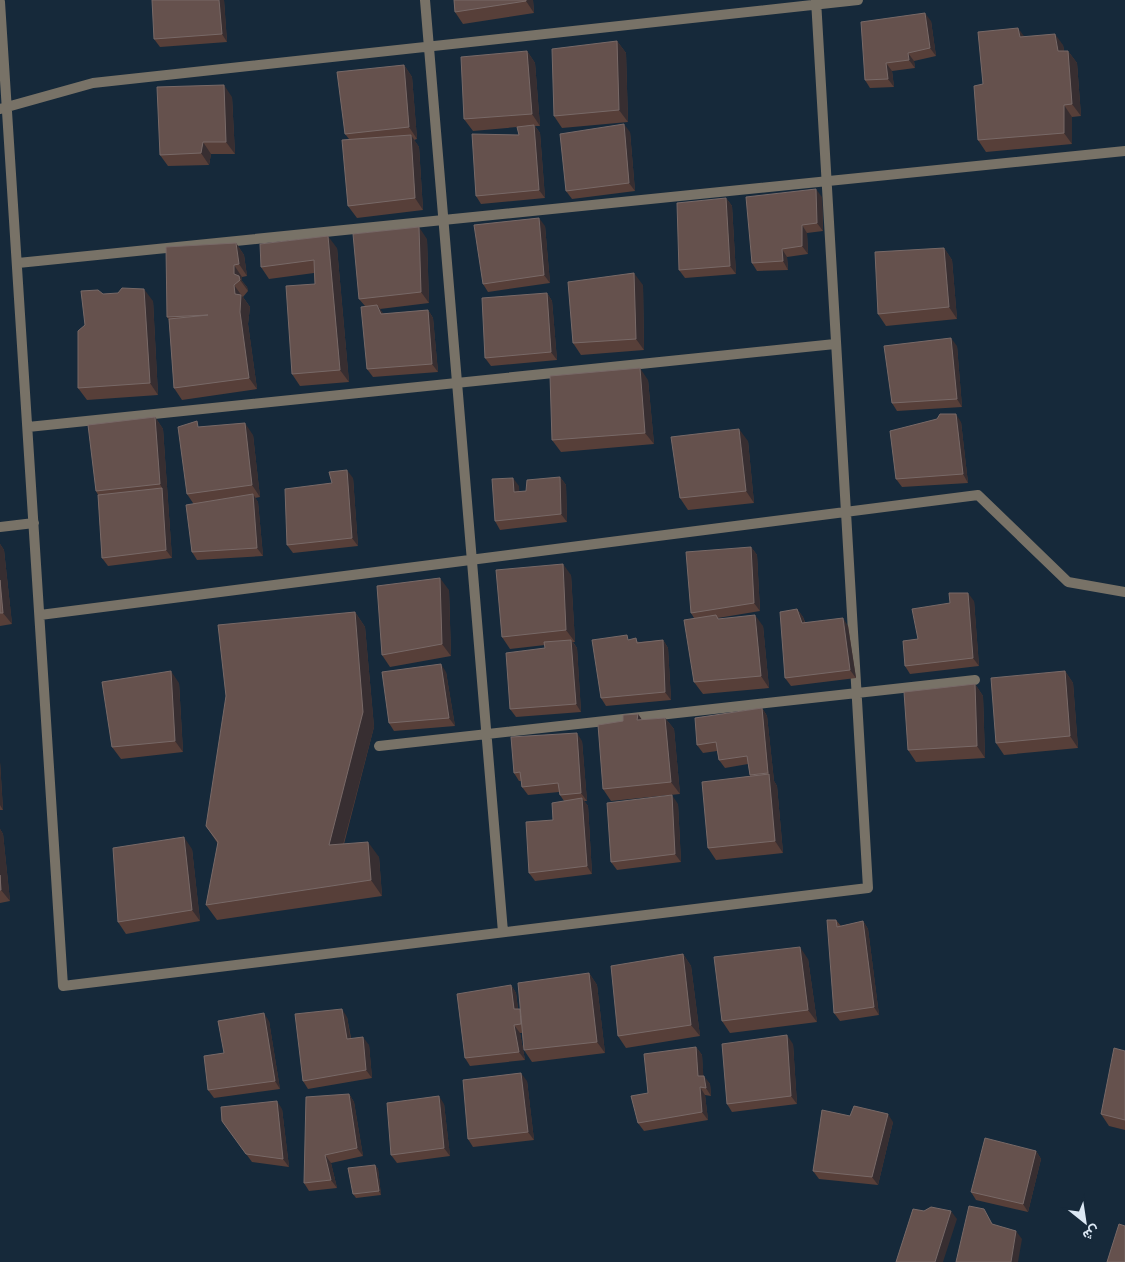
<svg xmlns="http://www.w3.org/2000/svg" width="1125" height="1262" font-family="'Space Grotesk',Vazirmatn,sans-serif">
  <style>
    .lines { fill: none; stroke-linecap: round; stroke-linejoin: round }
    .minor { stroke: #787267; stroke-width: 10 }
    .wall { fill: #573f39 }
    .shaded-wall { fill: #372e31 }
    .building { fill: #65514d; stroke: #786967 }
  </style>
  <rect width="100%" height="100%" fill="#16293a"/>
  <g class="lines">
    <path class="minor" d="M425 0 503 932
      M0 2 63 986 868 888 816 0
      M0 109 93 83 858 0
      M18 263 1125 151
      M28 427 835 344
      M0 527 34 523
      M40 615 978 495 1068 582 1125 592
      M379 746 975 680"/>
  </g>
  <path class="wall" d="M224 0 227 42 160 47 154 39Z
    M454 0H533L534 13 463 24 455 12Z
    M931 21 936 56 914 61 915 68 892 71 894 87 870 88 865 80Z
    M1024 36 1063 45 1064 51H1068L1077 63 1081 116 1072 117V144L986 152 978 140Z
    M617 41 626 53 628 122 562 128 554 116Z
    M527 51 535 63 540 126H535L540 133 545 198 481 204 476 196 519 135 517 127 473 131 464 119Z
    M404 65 412 77 417 139 414 140 419 147 423 210 357 218 348 206 349 139 345 134Z
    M232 97 235 154H211L209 165 168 166 160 155Z
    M630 132 635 191 572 199 566 191Z
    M822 197 823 231 807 233 808 254 787 257 788 270 757 271 752 263Z
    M726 198 732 206 736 274 685 278 679 270Z
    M545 226 550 283 488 292 483 284Z
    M427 239 429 303 380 309 383 314 428 310 433 318 438 372 373 377 367 369 365 306 359 299Z
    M236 243 244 255 247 276 242 277V281L247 287 248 291 243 297 250 307 248 324 257 389 182 400 174 388 169 320 167 317Z
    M337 248 349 382 300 386 292 374 315 284 314 273 269 279 261 267Z
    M944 248 952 260 957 319 886 326 878 314Z
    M643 285 644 350 581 355 573 343Z
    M547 293 552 301 557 360 491 366 485 358Z
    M103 294 153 301 158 395 87 400 78 388Z
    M957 346 962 407 897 411 892 403Z
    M648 380 654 444 561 452 552 440Z
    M155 417 163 429 172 558 108 566 102 558 98 495 96 491Z
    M961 422 968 483 902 487 896 479Z
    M201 427 253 435 260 497 255 498 258 502 263 556 197 560 192 552 193 503 187 494Z
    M748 441 754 503 688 510 680 498Z
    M560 477 566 485 567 522 500 530 495 521 519 486V492L526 491Z
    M353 478 358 546 293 553 287 545Z
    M0 544 4 550 12 624 0 626Z
    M751 547 757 555 760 611 718 618 719 619 763 626 769 688 703 694 694 682V618L691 613Z
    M571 575 575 642H573L577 648 581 712 516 717 510 709 545 648V645L510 649 502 637Z
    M449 590 451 656 390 667 382 655Z
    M974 601 979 666 910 674 905 666 918 639Z
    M797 609 803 617 805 622 848 626 856 678 791 686 785 678Z
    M355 612 365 627 374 727 344 844 379 857 382 896 217 920 206 905 218 844 206 826Z
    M630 639 639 642 663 640 668 648 671 700 606 706 601 698Z
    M1065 671 1073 683 1078 748 1004 755 996 743Z
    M446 672 455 726 394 731 389 723Z
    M179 683 183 752 121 759 112 747Z
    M975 684 983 696 985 758 916 762 908 750Z
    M762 708 767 716 774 781 777 786 783 853 716 860 708 848 750 776 748 764 725 768 719 760 717 751 703 753 697 745Z
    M638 714 642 720 665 718 674 729 680 794 611 801 603 789 623 721Z
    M582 741 587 801H584L588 806 592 874 535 881 529 873 553 820 564 801 560 795 559 792 528 795 522 787 521 781H519L514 773Z
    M0 762 3 810H0Z
    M678 804 681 862 617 870 611 862Z
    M0 829 3 834 10 901 0 903Z
    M192 849 200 921 126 934 118 922Z
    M836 920 841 926 863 921 868 929 879 1015 840 1021 834 1013Z
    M683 954 691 966 700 1036 626 1048 618 1036Z
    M808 959 817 1022 730 1033 722 1021Z
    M589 973 597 985 605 1053 532 1062 524 1050 522 1033H520L525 1060 470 1066 465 1058 511 985 516 993 518 1009H520Z
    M347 1017 351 1038 369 1045 372 1078 308 1089 303 1081Z
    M269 1021 280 1089 214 1098 208 1090 224 1053Z
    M793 1044 797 1104 732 1112 727 1104Z
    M696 1047 702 1055 703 1076 710 1084 711 1096 705 1095 708 1120 644 1131 638 1123 648 1093Z
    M1125 1051V1130L1109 1126 1101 1114Z
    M527 1081 534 1140 473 1147 468 1139Z
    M349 1094 354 1102 363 1156 331 1163 337 1188 309 1191 304 1183Z
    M444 1104 450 1156 397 1163 391 1155Z
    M282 1109 289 1167 252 1162 222 1121Z
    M850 1116 893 1122 878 1185 819 1179 813 1171Z
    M1036 1151 1041 1159 1028 1212 976 1200 971 1192Z
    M375 1165 378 1169 381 1195 356 1198 353 1194Z"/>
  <path class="shaded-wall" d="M219 0H224L227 42 222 34Z
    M526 0H533L534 13 526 1Z
    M925 13 931 21 936 56 930 48Z
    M1018 28 1027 40 1020 37Z
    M1055 34 1063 45 1066 63 1058 51Z
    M617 41 626 53 628 122 619 110Z
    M527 51 535 63 540 126 532 114Z
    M1068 51 1077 63 1081 116 1072 104Z
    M908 53 914 61 915 68 909 60Z
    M886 63 892 71 894 87 888 79Z
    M404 65 412 77 417 139 409 127Z
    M224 85 232 97 235 154 226 142Z
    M1064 105 1072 117V144L1064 133Z
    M624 124 630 132 635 191 629 183Z
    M534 125 540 133 545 198 539 190Z
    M411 135 419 147 423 210 415 198Z
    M203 142 211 154 209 165 201 153Z
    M816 189 822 197 823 231 817 223Z
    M726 198 732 206 736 274 730 266Z
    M539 218 545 226 550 283 544 275Z
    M802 225 807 233 808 254 802 246Z
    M419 227 427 239 429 303 421 292Z
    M328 236 337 248 349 382 340 370Z
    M236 243 244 255 247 276 239 264Z
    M944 248 952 260 957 319 949 307Z
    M782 249 787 257 788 270 783 261Z
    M234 265 242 277V281L247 287 248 291 240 280 234 274Z
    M634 273 643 285 644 350 636 339Z
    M234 285 250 307 248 324 257 389 249 378 235 294Z
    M144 289 153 301 158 395 150 383Z
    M547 293 552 301 557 360 551 352Z
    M377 305 383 313 386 322 381 314Z
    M428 310 433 318 438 372 432 364Z
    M951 338 957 346 962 407 957 399Z
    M640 368 648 380 654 444 645 433Z
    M956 414 961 422 968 483 963 474Z
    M155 417 163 429 172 558 166 550 162 488 160 484Z
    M245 423 253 435 260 497 252 485Z
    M739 429 748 441 754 503 746 491Z
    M347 470 353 478 358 546 352 538Z
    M560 477 566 485 567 522 561 514Z
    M513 478 519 486 520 500 514 492Z
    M253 494 258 502 263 556 257 548Z
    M0 544 4 550 12 624 3 613 0 580Z
    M751 547 757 555 760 611 754 603Z
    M563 564 571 575 575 642 566 630Z
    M440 578 449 590 451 656 442 644Z
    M968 593 974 601 979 666 973 658Z
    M797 609 803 617 807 631 802 623Z
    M355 612 365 627 374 727 339 860 329 845Z
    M755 615 763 626 769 688 761 676Z
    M843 618 848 626 856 678 850 670Z
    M571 640 577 648 581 712 576 704Z
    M663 640 668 648 671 700 665 692Z
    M441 664 446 672 455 726 449 718Z
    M171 671 179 683 183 752 175 741Z
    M1065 671 1073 683 1078 748 1070 736Z
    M975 684 983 696 985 758 977 746Z
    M762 708 767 716 774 781 777 786 783 853 775 841Z
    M638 714 646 726 637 720Z
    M665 718 674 729 680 794 671 782Z
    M577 733 582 741 587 801 581 793Z
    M0 762 3 810 0 805Z
    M672 795 678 804 681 862 675 854Z
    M582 798 588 806 592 874 587 866Z
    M0 829 3 834 10 901 1 890 0 875Z
    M184 837 192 849 200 921 192 910Z
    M368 842 379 857 382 896 371 880Z
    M863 921 868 929 879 1015 874 1007Z
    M800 947 808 959 817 1022 808 1010Z
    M683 954 691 966 700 1036 691 1025Z
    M589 973 597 985 605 1053 597 1042Z
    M511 985 516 993 519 1017 514 1009Z
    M342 1009 347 1017 352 1047 347 1039Z
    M264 1013 269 1021 280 1089 275 1081Z
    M514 1025 520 1033 525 1060 519 1052Z
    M787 1035 793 1044 797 1104 791 1096Z
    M363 1037 369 1045 372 1078 366 1070Z
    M696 1047 702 1055 704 1084 698 1076Z
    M521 1073 527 1081 534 1140 528 1132Z
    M704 1076 710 1084 711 1096 706 1088Z
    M700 1087 705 1095 708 1120 702 1112Z
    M349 1094 354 1102 363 1156 357 1148Z
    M439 1096 444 1104 450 1156 444 1148Z
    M277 1101 282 1109 289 1167 283 1159Z
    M888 1114 893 1122 878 1185 872 1177Z
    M1036 1151 1041 1159 1028 1212 1023 1204Z
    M325 1155 331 1163 337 1188 331 1180Z
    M375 1165 378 1169 381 1195 379 1191Z
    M951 1211 957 1219 943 1262H935Z
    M1016 1231 1022 1239 1018 1262H1011Z"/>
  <path class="building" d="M152 0H219L222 34 154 39Z
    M454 0H526V1L455 12Z
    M925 13 930 48 908 53 909 60 886 63 888 79 865 80 861 22Z
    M1018 28 1020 37 1055 34 1058 51H1068L1072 104 1064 105V133L978 140 974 86 983 84 978 32Z
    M617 41 619 110 554 116 552 49Z
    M527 51 532 114 464 119 461 57Z
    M404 65 409 127 345 134 337 72Z
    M224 85 226 142H203L201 153 160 155 157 87Z
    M624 124 629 183 566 191 560 134Z
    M534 125 539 190 476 196 472 134 519 135 517 127Z
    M411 135 415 198 348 206 342 140Z
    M816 189 817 223 802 225V246L782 249 783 261 752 263 746 197Z
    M726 198 730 266 679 270 677 203Z
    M539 218 544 275 483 284 474 225Z
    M419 227 421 292 359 299 353 234Z
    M328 236 340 370 292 374 286 286 315 284 314 260 261 267 260 244Z
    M236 243 239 264 234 265V274L239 276 240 280 234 285 235 294 241 295 240 312 249 378 174 388 169 319 208 315 167 317 166 247Z
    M944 248 949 307 878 314 875 252Z
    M634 273 636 339 573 343 568 282Z
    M122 288 144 289 150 383 78 388V331L85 325 81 291 98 290 103 294 118 293Z
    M547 293 551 352 485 358 482 298Z
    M377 305 381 314 428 310 432 364 367 369 361 307Z
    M951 338 957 399 892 403 884 346Z
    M640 368 645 433 552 440 550 376Z
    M940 414H956L963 474 896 479 890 431 937 419Z
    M155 417 160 484 96 491 88 425Z
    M197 421 198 427 245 423 252 485 187 494 178 427Z
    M739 429 746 491 680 498 671 437Z
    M347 470 352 538 287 545 285 489 332 483 329 472Z
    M560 477 561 514 495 521 492 479 513 478 514 492 526 491 527 480Z
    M162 488 166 550 102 558 98 495Z
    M253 494 257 548 192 552 186 505Z
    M751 547 754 603 691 613 686 552Z
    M563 564 566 630 502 637 496 570Z
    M440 578 442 644 382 655 377 586Z
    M0 580 3 613H0Z
    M949 593H968L973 658 905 666 903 641 918 639 912 609 950 603Z
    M797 609 802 623 843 618 850 670 785 678 780 612Z
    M355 612 363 712 329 845 368 842 371 880 206 905 218 842 206 826 226 696 218 625Z
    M716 615 718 619 755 615 761 676 694 682 684 620Z
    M627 635 628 640 636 638 637 643 663 640 665 692 601 698 592 640Z
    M571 640 576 704 510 709 506 653 545 648 544 642Z
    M441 664 449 718 389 723 382 672Z
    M171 671 175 741 112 747 102 682Z
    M1065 671 1070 736 996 743 991 678Z
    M975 684 977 746 908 750 904 692Z
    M762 708 768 773 750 775 747 756 719 760 716 742 697 745 695 718Z
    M638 714 637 720 665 718 671 782 603 789 598 725 623 721V715Z
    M577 733 581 793 560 795 558 783 522 787 520 772 514 773 511 737Z
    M769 774 775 841 708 848 702 782Z
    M672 795 675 854 611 862 607 803Z
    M582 798 587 866 529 873 526 822 553 820 552 803Z
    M184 837 192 910 118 922 113 848Z
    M0 875 1 890H0Z
    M827 920H836L837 927 863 921 874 1007 834 1013Z
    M800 947 808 1010 722 1021 714 957Z
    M683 954 691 1025 618 1036 611 966Z
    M589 973 597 1042 524 1050 518 983Z
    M511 985 514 1009H520L521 1024 514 1025 519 1052 465 1058 457 994Z
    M342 1009 347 1039 363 1037 366 1070 303 1081 295 1014Z
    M264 1013 275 1081 208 1090 204 1056 224 1053 218 1021Z
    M787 1035 791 1096 727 1104 722 1044Z
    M696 1047 698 1076H704L706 1088 700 1087 702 1112 638 1123 631 1096 648 1093 644 1054Z
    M1114 1048 1125 1051V1120L1101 1114Z
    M521 1073 528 1132 468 1139 463 1080Z
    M349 1094 357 1148 325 1155 331 1180 304 1183 306 1097Z
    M439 1096 444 1148 391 1155 387 1103Z
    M277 1101 283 1159 246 1154 222 1121 221 1107Z
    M854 1106 888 1114 872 1177 813 1171 822 1110 850 1116Z
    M985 1138 1036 1151 1023 1204 971 1192Z
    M375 1165 379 1191 353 1194 348 1168Z
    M969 1206 984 1209 992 1224 1016 1231 1011 1262H956Z
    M931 1207 951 1211 935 1262H896L913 1209 924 1211Z
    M1119 1224 1125 1226V1262H1107Z"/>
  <g transform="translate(1085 1222) rotate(150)" stroke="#16293a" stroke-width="4" paint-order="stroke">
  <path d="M0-4L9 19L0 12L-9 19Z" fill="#dce8f4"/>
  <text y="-8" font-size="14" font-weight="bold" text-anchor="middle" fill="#dce8f4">ش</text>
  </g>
</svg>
